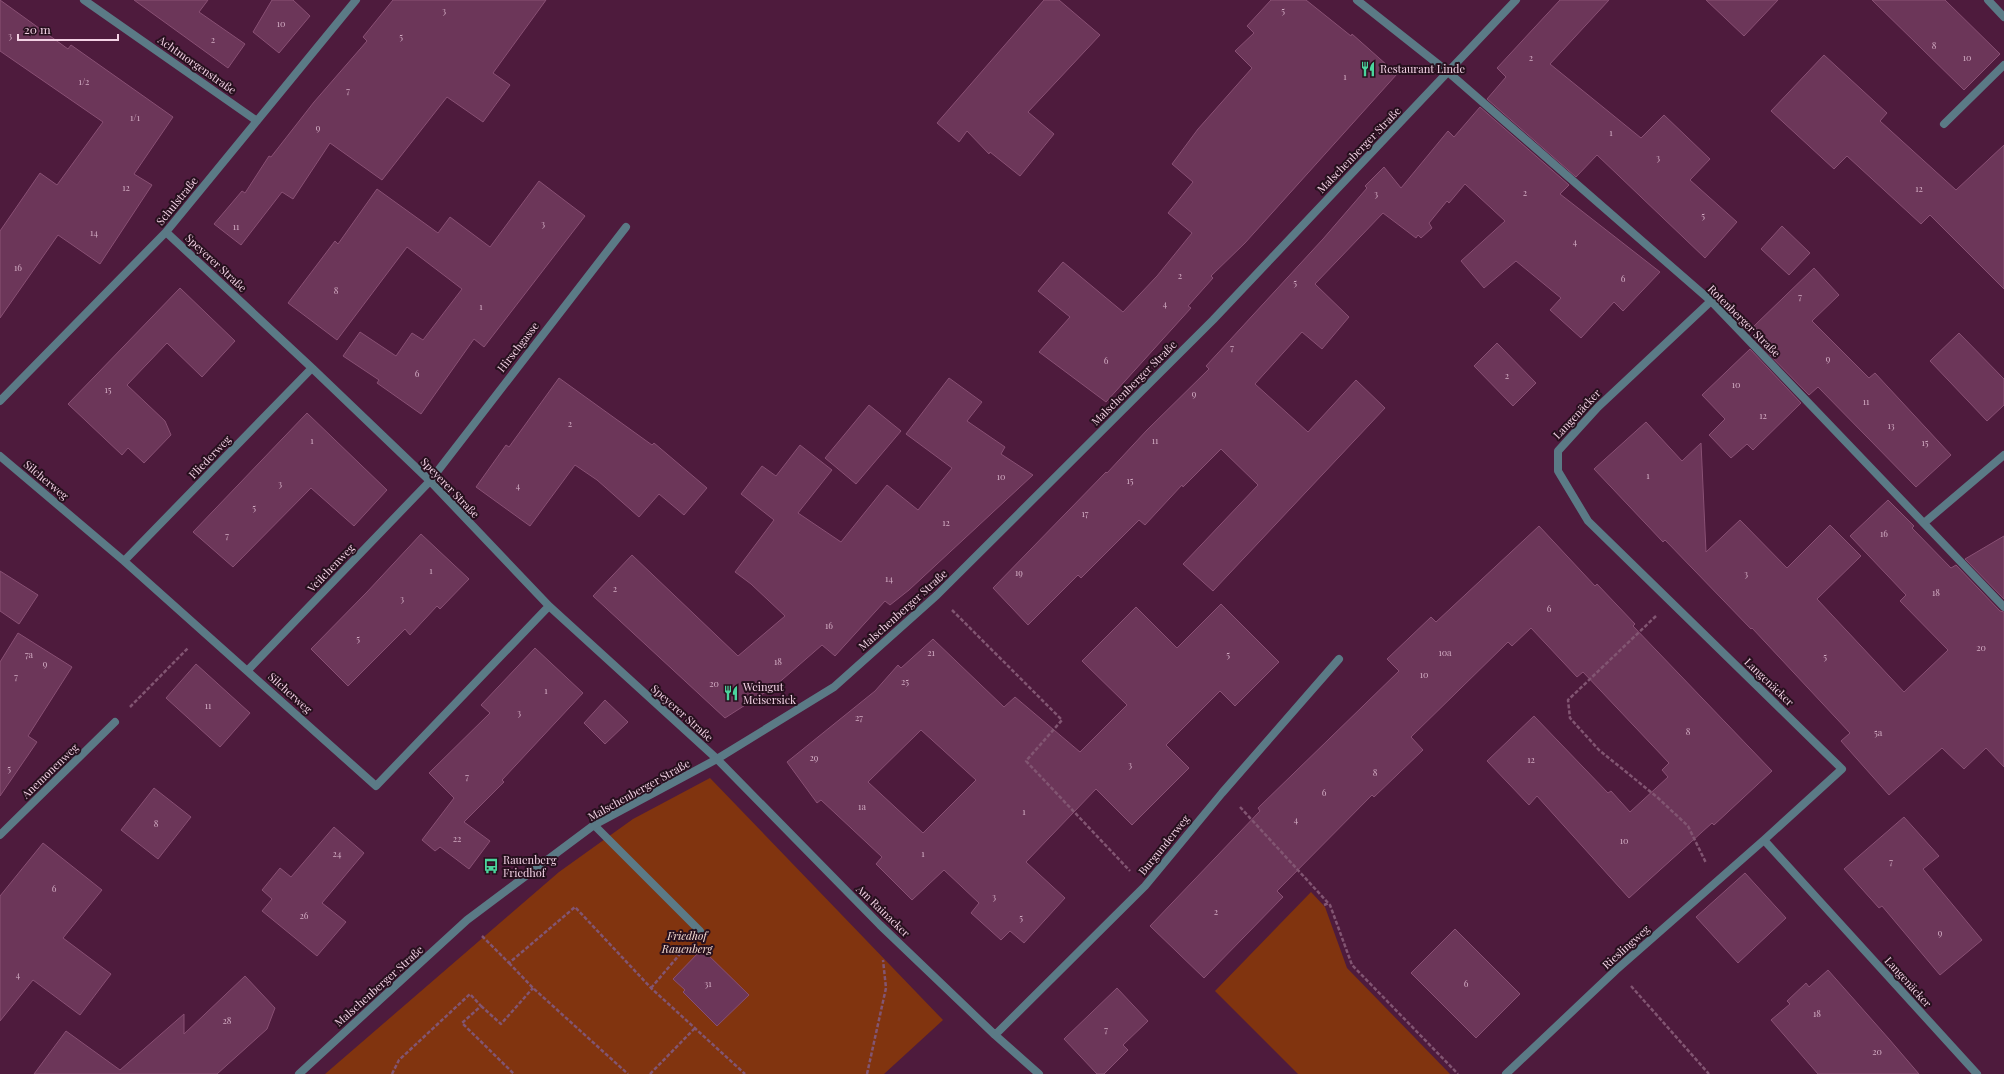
<svg xmlns="http://www.w3.org/2000/svg" width="2004" height="1074" font-family="'Playfair Display',serif">
  <style>
    .green { fill: #81340f }
    .building { fill: #6c3659; stroke: #895074; fill-rule: evenodd }
    .lines { fill: none; stroke-linecap: round; stroke-linejoin: round }
    .path { stroke: #825572; stroke-width: 2.5; stroke-dasharray: 4 2; stroke-linecap: butt }
    .service { stroke: #5b7a86; stroke-width: 8 }
    .minor { stroke: #5b7a86; stroke-width: 8 }
    .tertiary { stroke: #5b7a86; stroke-width: 8 }
    .labels { text-anchor: middle; stroke-width: 4; stroke-linejoin: round; paint-order: stroke }
    .number-label { font-size: 9px; fill: #d1abc2 }
    .street-label { font-size: 11px; fill: #f3d2e5; stroke: #27101e }
    .poi-label { font-size: 11px; fill: #f3d2e5; stroke: #27101e; text-anchor: start }
    .park-label { font-size: 11px; font-style: italic; fill: #f6ddd2; stroke: #27101e }
  </style>
  <rect width="100%" height="100%" fill="#4e1b3d"/>
  <path class="green" d="M710 778 943 1020 884 1074H325L559 872 633 819Z
    M1311 892 1325 907 1347 968 1450 1074H1298L1215 991Z"/>
  <path class="building" d="M0 0 68 49 71 45 173 117 134 174 152 185 100 264 58 235 0 318V231L40 173 57 185 103 122 0 51Z
    M134 0H208L199 12 245 44 228 68Z
    M272 0H293L310 16 279 53 253 32Z
    M393 0H546L493 73 510 85 483 122 447 97 382 180 330 143 293 199 282 192 241 245 214 224 242 191 245 193 269 156 271 157 314 102 367 41 363 37Z
    M1044 0H1059L1100 35 1028 112 1054 134 1020 176 990 152 989 154 967 131 959 142 937 123Z
    M1271 0H1306L1351 36 1352 34 1397 74 1245 243 1211 276 1213 278 1188 306 1191 308 1106 402 1039 352 1070 317 1038 291 1063 262 1123 312 1157 276 1192 233 1168 213 1193 182 1172 164 1198 129 1252 68 1235 51 1254 33 1247 26Z
    M1560 0H1609L1550 64 1641 138 1664 115 1710 159 1690 180 1737 222 1705 258 1597 155 1576 177 1487 99 1506 77 1497 68Z
    M1706 0H1778L1744 36Z
    M1872 0H1945L2000 54 1964 90Z
    M1824 55 1887 113 1880 121 1956 190 2004 145V289L1930 215 1921 224 1847 156 1834 169 1771 111Z
    M1480 107 1569 185 1560 194 1660 272 1623 311 1614 302 1581 338 1550 310 1561 298 1516 261 1484 288 1461 261 1505 221 1465 184 1449 203 1447 201 1429 223 1432 228 1421 238 1418 235 1416 238 1383 213 1315 284 1349 317 1322 349 1302 332 1255 384 1308 432 1356 380 1385 408 1213 591 1183 564 1258 485 1221 449 1183 487 1182 485 1145 525 1139 520 1081 578 1078 575 1028 625 993 588 1106 472 1107 473 1147 430 1209 369 1206 366 1323 239 1367 188 1365 186 1384 167 1401 188 1448 131 1454 137Z
    M539 181 585 216 484 347 474 339 421 414 377 383 379 380 343 356 360 332 396 356 412 333 423 340 462 289 407 247 337 340 288 303 335 241 338 244 377 189 438 233 450 217 490 247Z
    M1782 226 1810 253 1789 275 1761 249Z
    M1814 268 1839 295 1812 321 1869 378 1875 373 1951 455 1916 487 1818 387 1809 395 1757 342 1763 336 1754 326Z
    M180 288 235 341 202 377 167 343 127 385 165 421 171 435 144 463 128 448 122 455 68 404Z
    M1959 333 2004 379V405L1987 421 1930 361Z
    M1497 343 1536 383 1513 406 1474 366Z
    M1750 349 1801 403 1753 450 1747 444 1731 458 1709 435 1725 419 1702 395Z
    M559 378 652 445 654 443 707 488 684 515 659 494 639 517 597 480 575 465 530 526 476 487 506 445 509 447Z
    M949 378 982 402 967 421 1005 447 1001 454 1033 475 909 590 890 605 885 601 835 656 822 645 775 686 725 718 593 596 632 555 738 656 785 616 751 584 735 572 774 520 741 494 762 466 776 476 800 445 832 470 798 513 841 542 887 485 918 510 952 468 906 434Z
    M869 405 901 431 856 484 825 458Z
    M307 413 387 490 354 526 311 488 233 567 193 532Z
    M1646 422 1682 461 1701 443 1706 552 1740 520 1787 568 1830 525 1861 556 1817 599 1904 692 1948 650 1900 601 1906 595 1850 536 1888 500 1914 526 1912 528 1951 568 1956 565 2000 611 2004 612V767L1986 748 1964 769 1942 748 1889 795 1841 741 1850 733 1752 628 1751 629 1665 540 1663 542 1594 469Z
    M1539 526 1595 586 1597 584 1635 624 1633 626 1772 771 1714 825 1712 823 1629 898 1537 796 1529 805 1487 761 1534 716 1608 793 1611 791 1630 812 1668 777 1662 770 1669 763 1583 672 1577 677 1531 628 1512 646 1508 642 1411 737 1423 750 1374 797 1372 795 1277 891 1283 897 1204 978 1150 926 1260 811 1258 808 1399 671 1387 659 1431 617 1436 622Z
    M421 534 469 579 440 609 437 606 410 635 405 629 348 686 311 649 367 592Z
    M2004 536V599L1965 559Z
    M0 571 38 595 19 624 0 611Z
    M1221 604 1279 662 1235 706 1220 691 1166 745 1189 768 1132 825 1096 789 1026 862 1065 898 1024 943 1010 931 1001 940 971 913 979 903 944 870 912 900 876 864 882 857 821 800 817 803 787 762 875 691 898 665 901 668 933 639 1004 707 1015 697 1080 752 1127 705 1082 661 1136 607 1177 648ZM921 730 976 780 923 833 868 782Z
    M18 633 72 667 28 736 37 742 0 796V662Z
    M535 648 583 693 502 780 504 782 464 822 490 841 469 869 440 847 435 851 422 840 454 798 429 773 490 713 481 705Z
    M196 664 250 713 220 747 166 698Z
    M605 700 628 722 605 744 584 723Z
    M154 788 191 817 158 859 121 830Z
    M1904 817 1939 856 1923 869 1982 940 1940 975 1882 906 1879 908 1844 869Z
    M334 827 364 853 322 903 346 922 317 956 262 911 272 899 262 890 280 868 291 877Z
    M43 843 102 890 63 938 111 974 80 1015 33 980 0 1021V896Z
    M1745 873 1786 918 1738 963 1696 917Z
    M1455 929 1520 994 1476 1038 1411 973Z
    M702 949 749 995 717 1026 683 992 685 990 673 979Z
    M1828 970 1889 1039 1919 1074H1818L1771 1020 1790 1004 1787 1001 1806 983 1809 987Z
    M245 976 275 1008 267 1029 217 1074H34L66 1031 120 1070 184 1014V1034Z
    M1117 988 1148 1021 1123 1045 1128 1050 1104 1074H1097L1064 1039Z"/>
  <g class="lines">
    <path class="path" d="M952 610 1062 720 1026 761 1130 871
      M1656 616 1568 700 1570 718 1599 750 1657 797 1688 826 1706 863
      M130 707 188 648
      M1240 807 1330 905 1352 965 1458 1074
      M1324 905 1329 903
      M482 936 509 963 575 907 651 988 745 1074
      M509 963 533 988 628 1074
      M1631 986 1709 1074
      M651 988 686 947
      M481 1006 501 1024 533 988
      M392 1074 399 1060 470 994 481 1006 462 1023 514 1074
      M650 1074 695 1028
      M867 1074 886 988 883 960"/>
    <path class="service" d="M1988 0 2004 17
      M1944 124 2004 65
      M1924 523 2004 455
      M594 825 700 931"/>
    <path class="minor" d="M84 0 257 121
      M1357 0 1448 72 1711 301 2004 607
      M166 232 312 368 430 481 549 606 717 759 880 925 995 1035 1039 1074
      M0 401 166 232 356 0
      M0 456 124 561 376 786 549 606
      M124 561 312 368
      M248 670 430 481 626 227
      M717 759 834 687 937 595 1213 320 1516 0
      M0 835 115 722
      M1764 840 1977 1074
      M995 1035 1145 886 1222 793 1339 659
      M1506 1074 1616 970 1764 840 1842 769 1588 521 1558 471V451L1598 407 1711 301"/>
    <path class="tertiary" d="M299 1074 467 920 594 825 717 759"/>
  </g>
  <defs>
    <g id="restaurant-bare" transform="scale(1.2)"><path d="M-5-6h1v4h1v-4h1v4h1v-4h1v5L-1.5 .5V6h-2V.5L-5-1ZM5-6V6H3V1.5H1.5Q1.5-4 5-6Z" fill="#4ad49c" stroke="#27101e" stroke-width="2.5" paint-order="stroke"/></g>
    <g id="bus-bare" transform="scale(1.2)"><path d="M-5-6H5V4H4V6H2V4H-2V6H-4V4H-5ZM-3.5-4V0h7V-4ZM-3.5 1.2v1.5H-2V1.2ZM2 1.2v1.5H3.5V1.2Z" fill="#4ad49c" stroke="#27101e" stroke-width="2.5" paint-order="stroke"/></g>
  </defs>
  <g fill-rule="evenodd">
    <use href="#restaurant-bare" x="1368" y="69"/>
    <use href="#restaurant-bare" x="731" y="693"/>
    <use href="#bus-bare" x="491" y="866"/>
  </g>
  <g class="labels">
    <g class="number-label">
      <text x="444" y="14">3</text>
      <text x="1283" y="14">5</text>
      <text x="281" y="27">10</text>
      <text x="10" y="39">3</text>
      <text x="401" y="40">5</text>
      <text x="213" y="43">2</text>
      <text x="1934" y="49">8</text>
      <text x="1531" y="61">2</text>
      <text x="1967" y="61">10</text>
      <text x="1345" y="80">1</text>
      <text x="84" y="85">1/2</text>
      <text x="348" y="94">7</text>
      <text x="135" y="121">1/1</text>
      <text x="318" y="131">9</text>
      <text x="1611" y="136">1</text>
      <text x="1658" y="161">3</text>
      <text x="126" y="191">12</text>
      <text x="1919" y="192">12</text>
      <text x="1525" y="196">2</text>
      <text x="1376" y="197">3</text>
      <text x="1703" y="219">5</text>
      <text x="543" y="227">3</text>
      <text x="236" y="230">11</text>
      <text x="94" y="236">14</text>
      <text x="1575" y="245">4</text>
      <text x="18" y="271">16</text>
      <text x="1180" y="279">2</text>
      <text x="1623" y="282">6</text>
      <text x="1295" y="286">5</text>
      <text x="336" y="294">8</text>
      <text x="1800" y="300">7</text>
      <text x="1165" y="307">4</text>
      <text x="481" y="310">1</text>
      <text x="1232" y="351">7</text>
      <text x="1828" y="362">9</text>
      <text x="1106" y="364">6</text>
      <text x="417" y="377">6</text>
      <text x="1507" y="379">2</text>
      <text x="1736" y="388">10</text>
      <text x="108" y="393">15</text>
      <text x="1194" y="397">9</text>
      <text x="1866" y="405">11</text>
      <text x="1763" y="419">12</text>
      <text x="570" y="427">2</text>
      <text x="1891" y="429">13</text>
      <text x="312" y="444">1</text>
      <text x="1155" y="444">11</text>
      <text x="1925" y="446">15</text>
      <text x="1648" y="479">1</text>
      <text x="1001" y="480">10</text>
      <text x="1130" y="484">15</text>
      <text x="280" y="487">3</text>
      <text x="518" y="489">4</text>
      <text x="254" y="511">5</text>
      <text x="1085" y="517">17</text>
      <text x="946" y="526">12</text>
      <text x="1884" y="537">16</text>
      <text x="227" y="539">7</text>
      <text x="431" y="574">1</text>
      <text x="1019" y="576">19</text>
      <text x="1746" y="577">3</text>
      <text x="889" y="582">14</text>
      <text x="615" y="592">2</text>
      <text x="1936" y="596">18</text>
      <text x="402" y="602">3</text>
      <text x="1549" y="612">6</text>
      <text x="829" y="629">16</text>
      <text x="358" y="642">5</text>
      <text x="1981" y="651">20</text>
      <text x="931" y="656">21</text>
      <text x="1445" y="656">10a</text>
      <text x="29" y="658">7a</text>
      <text x="1228" y="658">5</text>
      <text x="1825" y="660">5</text>
      <text x="778" y="665">18</text>
      <text x="45" y="667">9</text>
      <text x="1424" y="678">10</text>
      <text x="16" y="680">7</text>
      <text x="905" y="685">25</text>
      <text x="714" y="687">20</text>
      <text x="546" y="694">1</text>
      <text x="208" y="709">11</text>
      <text x="519" y="716">3</text>
      <text x="859" y="721">27</text>
      <text x="1688" y="735">8</text>
      <text x="1878" y="736">5a</text>
      <text x="814" y="761">29</text>
      <text x="1531" y="763">12</text>
      <text x="1130" y="768">3</text>
      <text x="9" y="772">5</text>
      <text x="1375" y="776">8</text>
      <text x="467" y="780">7</text>
      <text x="1324" y="796">6</text>
      <text x="862" y="810">1a</text>
      <text x="1024" y="815">1</text>
      <text x="1296" y="823">4</text>
      <text x="156" y="827">8</text>
      <text x="457" y="842">22</text>
      <text x="1624" y="844">10</text>
      <text x="337" y="857">24</text>
      <text x="923" y="857">1</text>
      <text x="1891" y="865">7</text>
      <text x="54" y="892">6</text>
      <text x="994" y="900">3</text>
      <text x="1216" y="915">2</text>
      <text x="304" y="919">26</text>
      <text x="1021" y="921">5</text>
      <text x="1940" y="936">9</text>
      <text x="18" y="978">4</text>
      <text x="708" y="987">31</text>
      <text x="1466" y="987">6</text>
      <text x="1817" y="1017">18</text>
      <text x="227" y="1024">28</text>
      <text x="1106" y="1033">7</text>
      <text x="1877" y="1055">20</text>
    </g>
    <g class="street-label">
      <text transform="translate(197 65) rotate(35)" y="4">Achtmorgenstraße</text>
      <text transform="translate(1359 150) rotate(-46)" y="4">Malschenberger Straße</text>
      <text transform="translate(177 201) rotate(-51)" y="4">Schulstraße</text>
      <text transform="translate(216 263) rotate(43)" y="4">Speyerer Straße</text>
      <text transform="translate(1744 321) rotate(45)" y="4">Rotenberger Straße</text>
      <text transform="translate(518 347) rotate(-52)" y="4">Hirschgasse</text>
      <text transform="translate(1134 383) rotate(-45)" y="4">Malschenberger Straße</text>
      <text transform="translate(1577 414) rotate(-47)" y="4">Langenäcker</text>
      <text transform="translate(210 457) rotate(-46)" y="4">Fliederweg</text>
      <text transform="translate(46 480) rotate(40)" y="4">Silcherweg</text>
      <text transform="translate(450 488) rotate(46)" y="4">Speyerer Straße</text>
      <text transform="translate(331 568) rotate(-46)" y="4">Veilchenweg</text>
      <text transform="translate(903 610) rotate(-42)" y="4">Malschenberger Straße</text>
      <text transform="translate(1769 682) rotate(44)" y="4">Langenäcker</text>
      <text transform="translate(290 693) rotate(42)" y="4">Silcherweg</text>
      <text transform="translate(682 713) rotate(42)" y="4">Speyerer Straße</text>
      <text transform="translate(50 771) rotate(-44)" y="4">Anemonenweg</text>
      <text transform="translate(639 790) rotate(-29)" y="4">Malschenberger Straße</text>
      <text transform="translate(1164 845) rotate(-51)" y="4">Burgunderweg</text>
      <text transform="translate(883 911) rotate(44)" y="4">Am Rainacker</text>
      <text transform="translate(1626 947) rotate(-42)" y="4">Rieslingweg</text>
      <text transform="translate(1908 982) rotate(48)" y="4">Langenäcker</text>
      <text transform="translate(379 986) rotate(-42)" y="4">Malschenberger Straße</text>
    </g>
    <g class="poi-label">
      <text x="1380" y="73">Restaurant Linde</text>
      <text x="743" y="691">Weingut<tspan x="743" dy="13">Meisersick</tspan></text>
      <text x="503" y="864">Rauenberg<tspan x="503" dy="13">Friedhof</tspan></text>
    </g>
    <g class="park-label">
      <text x="687" y="940">Friedhof<tspan x="687" dy="13">Rauenberg</tspan></text>
    </g>
  </g>
  <path d="M18 34v6h100v-6" fill="none" stroke="#f3d2e5" stroke-width="2"/>
  <text x="24" y="34" font-size="12" fill="#f3d2e5" stroke="#27101e" stroke-width="3" paint-order="stroke">20 m</text>
</svg>
